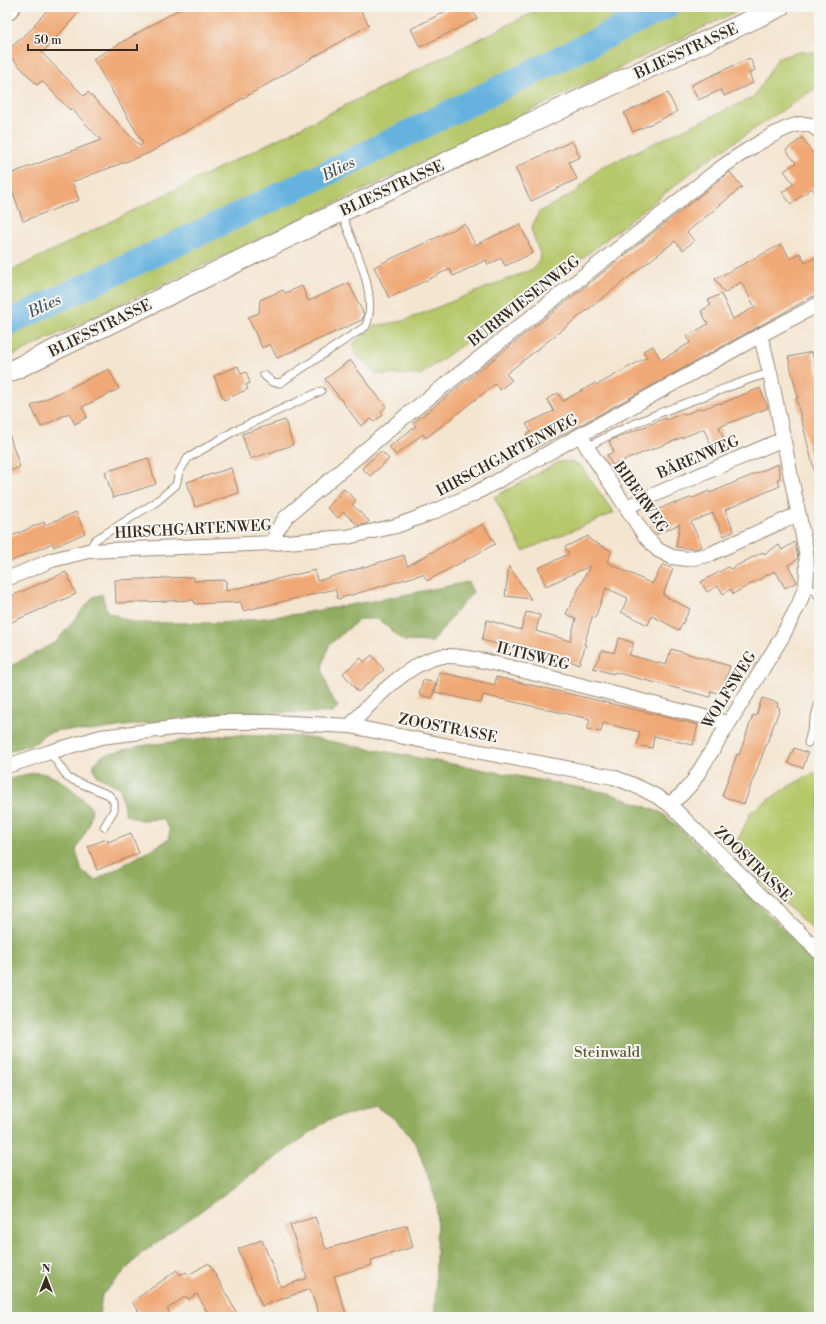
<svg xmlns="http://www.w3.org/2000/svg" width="826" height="1324" font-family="'Libre Bodoni',serif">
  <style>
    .green { fill: #b6c86b; stroke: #787944 }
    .forest { fill: #90ac5f; stroke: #666b3e }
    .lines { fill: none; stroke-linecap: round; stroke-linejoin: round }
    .river { stroke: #66b2df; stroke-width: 26 }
    .building { fill: #f0a976 }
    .lane-casing { stroke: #988877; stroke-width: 9 }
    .street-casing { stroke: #988877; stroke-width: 16 }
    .secondary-casing { stroke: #988877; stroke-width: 22 }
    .lane { stroke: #fff; stroke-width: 7 }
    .street { stroke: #fff; stroke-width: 14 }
    .secondary { stroke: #fff; stroke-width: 20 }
    .labels { text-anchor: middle; stroke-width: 4; stroke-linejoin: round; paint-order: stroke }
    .street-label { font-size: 15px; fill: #3b2a1e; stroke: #f6f6f2 }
    .park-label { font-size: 15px; fill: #605935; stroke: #f6f6f2 }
    .water-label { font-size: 16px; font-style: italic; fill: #4a5a62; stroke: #f6f6f2 }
  </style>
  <rect width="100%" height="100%" fill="#f6f6f2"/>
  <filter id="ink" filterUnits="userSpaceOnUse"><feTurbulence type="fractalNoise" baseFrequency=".025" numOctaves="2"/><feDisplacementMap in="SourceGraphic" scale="8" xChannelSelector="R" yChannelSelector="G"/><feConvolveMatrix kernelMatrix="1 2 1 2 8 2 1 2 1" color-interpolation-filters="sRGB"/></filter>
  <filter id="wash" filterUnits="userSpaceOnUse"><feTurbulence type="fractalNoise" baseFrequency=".012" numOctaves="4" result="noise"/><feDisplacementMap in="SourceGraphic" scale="16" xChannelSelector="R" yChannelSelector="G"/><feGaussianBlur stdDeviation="0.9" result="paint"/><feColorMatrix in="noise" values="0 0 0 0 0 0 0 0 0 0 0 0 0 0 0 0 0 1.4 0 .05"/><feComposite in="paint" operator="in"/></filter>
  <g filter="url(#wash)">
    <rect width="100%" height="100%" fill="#f4e5d0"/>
    <path class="green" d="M544 7H746L473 138 7 358V273Z
      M799 52H819V88L814 89 706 161 563 273 420 375 376 374 355 353 354 343 374 326 403 321 533 269 541 257 531 229 539 212 574 193 600 168 754 97 778 58Z
      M559 462H571L580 465 614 513 523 551 494 497Z
      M813 773H819V935L757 878 734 848 751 812 784 789Z"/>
    <path class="forest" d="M468 582 473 592 449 620 433 642 404 641 378 619H360L329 645 322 668 330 694 338 707 332 713 229 712 89 731 60 730 45 734 37 742 7 752V668L56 642 93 597 102 594 107 612 135 623H222L297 614 378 600Z
      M228 735 306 737 609 793 662 813 695 842 808 953 819 967V1317H433L435 1310 437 1203 417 1146 399 1122 376 1106 328 1120 142 1253 102 1295 99 1316 100 1317H7V780C16 777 25 774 34 773 54 770 80 795 92 809L89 825 76 850 82 872 96 880 168 840 170 830 163 819 140 820 125 814 120 788 97 776 93 765 103 755 140 746Z"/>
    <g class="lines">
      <path class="river" d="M7 323 319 177 665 7"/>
    </g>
    <g id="blocks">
      <path class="building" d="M50 7H84L42 53 84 96 88 92 140 146 143 143 93 59 183 7H359L369 25 149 153 72 182 79 200 23 221 7 175 101 140 71 108 70 110 42 81 37 85 7 53V51L35 26 34 25Z
        M454 7H471L477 19 420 47 411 29Z
        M750 58 755 70 749 73 753 83 724 96 721 90 698 100 691 85Z
        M668 93 677 112 633 132 624 113Z
        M802 138 819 162V198L812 188 791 204 782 192 794 184 784 171 796 163 786 150Z
        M572 141 580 157 569 162 577 179 531 201 515 168Z
        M730 172 742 187 687 232 694 241 683 250 675 241 506 374 512 380 500 390 495 384 426 438 423 434 396 455 389 447 416 426 413 423Z
        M465 224 475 245 520 224 533 253 505 266 501 258 488 265 486 260 453 276 450 269 389 298 374 267Z
        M782 244 790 259 800 253 805 263 819 256V293L575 428 533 449 526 434 531 432 526 424 554 411 547 399 558 393 563 401 595 383 597 385 647 357 643 351 653 346 661 360 690 343 687 336 708 324 701 311 711 305 708 300 721 294 733 319 755 307 741 282 724 293 715 279Z
        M349 283 364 315 362 320 277 358 270 344 262 348 248 317 259 313 260 300 283 290 285 293 302 286 308 301Z
        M812 352 819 380V473H815L796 398H798L788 357Z
        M350 360 386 407 381 411 383 415 374 422 371 419 361 426 325 379Z
        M238 366 241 374 246 372 250 383 246 385 248 389 224 400 214 376Z
        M109 369 119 389 82 407 87 417 75 424 69 413 41 427 31 406Z
        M760 388 768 408 719 427 728 450 715 455 704 429 612 465 607 455 614 452 609 441 666 418V420L683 413 684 415 701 408 702 409 719 403 720 404Z
        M285 420 293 445 250 459 242 434Z
        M7 434H9L20 467 7 472Z
        M381 451 389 459 370 476 362 468Z
        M148 458 156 484 113 498 105 472Z
        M778 464 780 478 777 479 780 486 725 510 734 531 724 536 713 513 691 522 702 546 695 549 676 547 680 524 657 534 648 514 675 502V504L692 497 693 498 709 491 710 493Z
        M231 468 239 493 195 507 187 482Z
        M344 489 356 500 352 505 369 521 366 524 359 526 343 512 338 518 327 508Z
        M76 512 85 533 54 547 53 543 7 563V538L44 522 45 525Z
        M483 524 495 544 427 581 423 574 338 599 335 589 243 611 241 602 195 604 194 600 116 603 115 580 194 577V581L226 580V591L315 570 317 581 404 555 407 566Z
        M588 536 590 540 612 551 607 562 652 584 663 564 673 569 663 595 690 609 679 630 652 616 648 625 621 612 628 598 606 588 595 618 592 617 584 645H586L579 664 516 647V649L482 640 487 620 521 630 526 612 540 615 536 631 570 641 576 619 566 614 590 566 546 586 538 568 569 554 565 547Z
        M795 542 798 559 788 565 797 582 785 588 776 572 775 573 774 571 733 594 731 589 723 594 718 586 707 592 701 582 728 567 730 569 763 552 764 554 779 545 782 550Z
        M509 566 531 599 505 596Z
        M66 572 76 594 7 624V598Z
        M619 638 634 643 629 655 666 665 671 649 730 666 721 694 711 691 710 697 614 672 613 674 593 668 603 650 614 653Z
        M372 655 384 670 358 692 343 673 361 658 364 662Z
        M439 672 495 685 496 677 592 699 698 725 693 745 654 736 652 748 637 745 640 732 603 723 601 732 587 729 590 719 483 695 481 703 435 692Z
        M423 680 436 683 432 698 419 695Z
        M762 698 778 703 777 706 780 708 744 804 722 796 737 754 739 755 753 715 756 716Z
        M794 748 808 753 803 768 788 763Z
        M131 833 139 853 97 870 88 846 107 839 108 842Z
        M315 1217 326 1249 407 1225 413 1247 371 1260 372 1265 334 1276 347 1317H320L310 1289 262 1306 238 1249 262 1240 281 1287 307 1278 290 1225Z
        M209 1263 239 1317H210L197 1294 188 1299 186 1296 167 1309 172 1317H143L132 1302 177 1270 180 1275 186 1272 188 1275Z"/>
    </g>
  </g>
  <g filter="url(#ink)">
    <use href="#blocks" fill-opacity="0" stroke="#988877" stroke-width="1"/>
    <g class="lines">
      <g class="lane-casing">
        <path id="lane" d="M264 375 272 382 280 383 366 326C379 293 353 244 341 213
          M587 447C639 418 697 399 753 378L770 373
          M88 551 95 540 156 502 176 485 179 472 188 458 236 430 321 391
          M806 585 816 592 819 597
          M808 743 819 702
          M50 752 68 778 109 795 114 802V810L104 827"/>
      </g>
      <g class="street-casing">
        <path id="street" d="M581 435 587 447 645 536 658 550 672 557 687 559 708 555 798 514
          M626 507 783 439
          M274 543 276 532 286 517 402 419 714 173C730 161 785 123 803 124 810 124 814 126 819 131
          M7 579 52 560 88 551 274 543 347 537 396 526 431 513 474 494 759 336 819 304
          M350 726C371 702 412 658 445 656 458 655 472 659 485 661L728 723
          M7 766 50 752 101 737 221 722H270L350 726 449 746 613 777C633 784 651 792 669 804L819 952
          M669 804 681 795 692 783 782 637 799 604 806 585 807 571 806 551 770 373 763 345 759 336"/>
      </g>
      <g class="secondary-casing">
        <path id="secondary" d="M7 10 10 7
          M7 373 340 212 779 7"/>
      </g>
      <use href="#lane" class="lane"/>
      <use href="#street" class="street"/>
      <use href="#secondary" class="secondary"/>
    </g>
  </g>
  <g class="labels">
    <g class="street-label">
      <text transform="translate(686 51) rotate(-25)" y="5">BLIESSTRASSE</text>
      <text transform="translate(392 188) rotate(-25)" y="5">BLIESSTRASSE</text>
      <text transform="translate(524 301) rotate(-38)" y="5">BURRWIESENWEG</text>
      <text transform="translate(100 328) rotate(-26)" y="5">BLIESSTRASSE</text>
      <text transform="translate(507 455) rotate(-28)" y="5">HIRSCHGARTENWEG</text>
      <text transform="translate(698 457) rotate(-23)" y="5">BÄRENWEG</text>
      <text transform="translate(641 497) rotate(55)" y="5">BIBERWEG</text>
      <text transform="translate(193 529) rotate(-3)" y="5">HIRSCHGARTENWEG</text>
      <text transform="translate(533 656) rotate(14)" y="5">ILTISWEG</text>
      <text transform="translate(729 690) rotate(-58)" y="5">WOLFSWEG</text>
      <text transform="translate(448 728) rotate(11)" y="5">ZOOSTRASSE</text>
      <text transform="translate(753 864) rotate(44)" y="5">ZOOSTRASSE</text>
    </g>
    <g class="park-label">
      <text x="607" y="1057">Steinwald</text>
    </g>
    <g class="water-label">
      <text transform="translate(338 168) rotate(-26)" y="6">Blies</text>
      <text transform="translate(44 305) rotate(-25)" y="6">Blies</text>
    </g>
  </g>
  <rect width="826" height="1324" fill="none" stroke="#f6f6f2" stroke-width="24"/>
  <g transform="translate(46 1278)" stroke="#f6f6f2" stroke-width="3" paint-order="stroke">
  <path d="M0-3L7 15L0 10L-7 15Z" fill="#3b2a1e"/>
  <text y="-6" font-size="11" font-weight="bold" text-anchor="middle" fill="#3b2a1e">N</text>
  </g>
  <path d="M28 44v6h109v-6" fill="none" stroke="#3b2a1e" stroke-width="2"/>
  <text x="34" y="44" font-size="12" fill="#3b2a1e" stroke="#f6f6f2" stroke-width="3" paint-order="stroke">50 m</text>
</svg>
